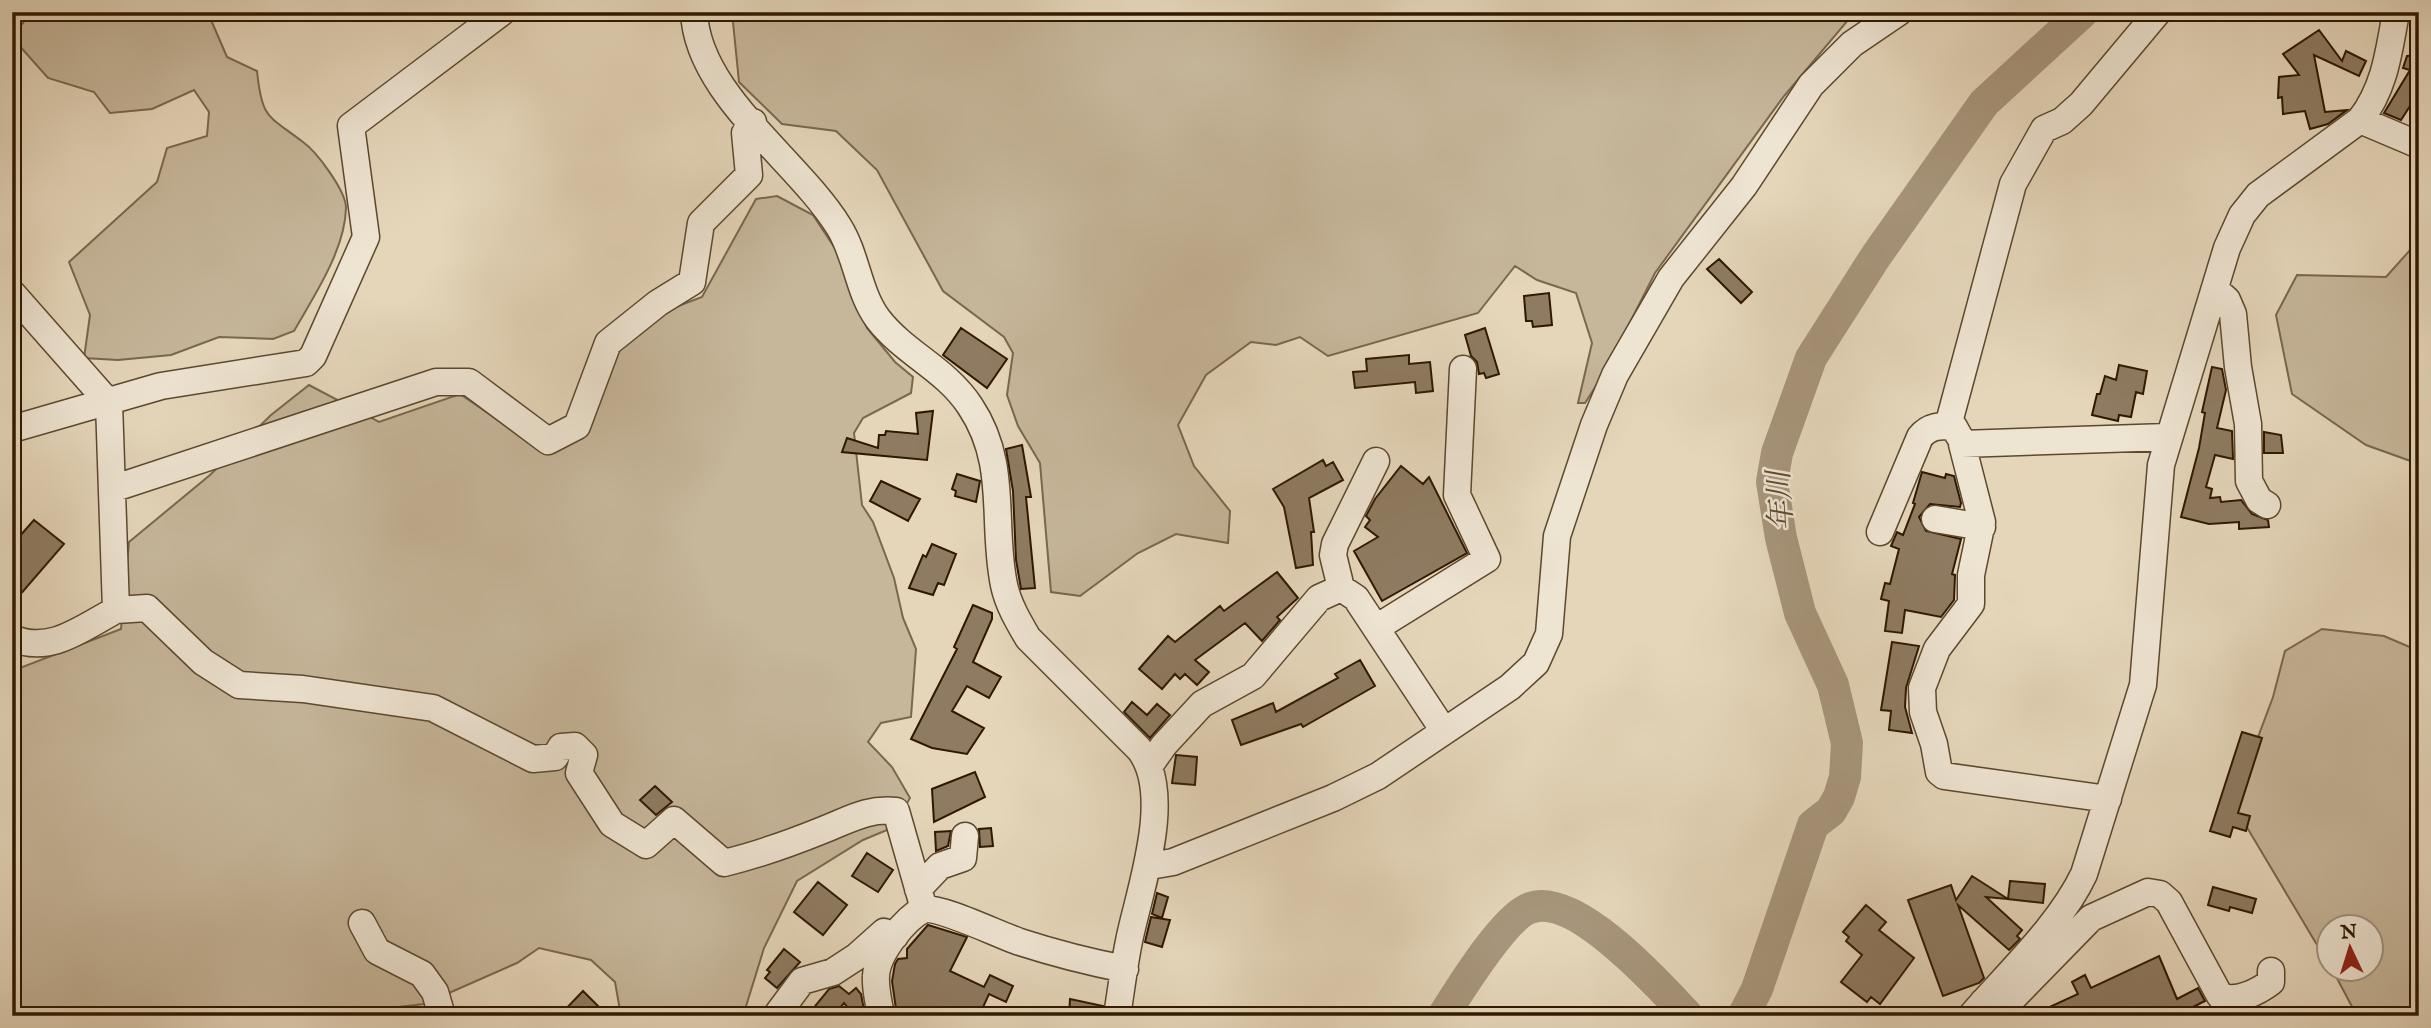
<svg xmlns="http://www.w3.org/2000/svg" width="2431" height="1028" font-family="'IM FELL English','Noto Serif JP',serif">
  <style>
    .green { fill: #c6b69a; stroke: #7a674d; stroke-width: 2 }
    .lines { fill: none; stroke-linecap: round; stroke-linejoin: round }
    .river { stroke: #a7957b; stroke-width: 32 }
    .building { fill: #8e7b61; stroke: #2f1800; stroke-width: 2 }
    .minor-casing { stroke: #5c482e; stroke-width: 29 }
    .minor { stroke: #eee4d2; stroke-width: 26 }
    .labels { text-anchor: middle; stroke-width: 5; stroke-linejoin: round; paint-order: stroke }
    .water-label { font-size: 30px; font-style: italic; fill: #5f4a31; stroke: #eee4d2 }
  </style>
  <rect width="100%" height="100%" fill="#e5d6ba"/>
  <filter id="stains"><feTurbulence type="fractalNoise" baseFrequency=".00286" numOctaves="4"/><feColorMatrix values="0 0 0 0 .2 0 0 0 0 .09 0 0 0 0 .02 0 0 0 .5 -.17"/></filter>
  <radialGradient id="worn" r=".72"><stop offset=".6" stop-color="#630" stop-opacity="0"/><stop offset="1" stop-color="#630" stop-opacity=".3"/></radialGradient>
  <path class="green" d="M17 12H211V20L227 57 257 71C262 120 268 115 303 142 317 152 346 191 346 208 345 250 314 296 294 331L273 339 219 337 171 355 118 360 84 358 90 315 69 262 157 182 167 148 207 136 209 112 194 90 152 109 110 113 94 92 48 78 17 43Z
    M732 12H1849V19L1784 96 1655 273 1605 372 1585 403H1578L1592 343 1576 293 1537 280 1515 266 1478 313 1328 356 1300 337 1276 345 1251 342 1206 375 1178 425 1194 466 1230 511 1228 543 1176 534 1138 553 1080 596 1051 592 1040 463 1018 426 1007 395 1013 353 1004 337 943 291 877 170 836 131 782 124 739 82Z
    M777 196 813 215 838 253 867 328 895 362 913 377 911 393 863 418 854 433 862 505 873 522 894 578 903 618 916 649 911 717 881 723 868 742 892 767 910 798 892 828 863 840 797 881 764 948 743 1016H621L615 982 591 960 539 948 517 963 424 1004 321 1016H12V668L15 670 121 629 129 542 210 475 271 415 309 385 379 422 460 394 511 429 546 437 582 417 610 354 660 313 702 297 756 199Z
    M2419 240V464L2366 445 2292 394 2276 315 2297 275 2386 277Z
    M2322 629 2384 636 2419 651V1016H2357L2332 969 2372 968V926H2330L2329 965 2233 804 2273 697 2285 651Z"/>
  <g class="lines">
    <path class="river" d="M1443 1016C1459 991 1504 917 1530 908 1575 891 1660 986 1688 1016
      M1743 1016 1757 989 1813 825 1831 811 1839 797 1845 777 1847 743 1833 685 1800 613 1781 538 1772 482 1777 453 1811 358 1876 256 1984 103 2083 12"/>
  </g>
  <path class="building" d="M2319 30 2342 61 2346 51 2366 61 2359 76 2314 55 2325 112 2347 110 2328 124 2310 129 2305 111 2283 114 2282 97 2278 98 2279 77 2299 75 2283 54Z
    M2419 55V92L2401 120 2384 113 2410 70 2403 68 2407 56Z
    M1719 259 1752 292 1741 303 1707 269Z
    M1549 293 1552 325 1533 327 1532 321H1526L1524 296Z
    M961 328 1007 359 987 388 943 355Z
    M1485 328 1499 374 1486 378 1484 373 1479 374 1477 362 1471 356 1465 335Z
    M1409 355V364L1430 362 1433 391 1416 393 1415 382 1355 388 1353 372 1367 371 1366 359Z
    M2119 365 2147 371 2143 394 2136 392 2131 417 2119 415 2118 421 2092 415 2097 394H2100L2105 376 2116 380Z
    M2212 367 2222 369 2226 390 2217 428 2232 431 2233 459 2215 455 2206 487 2212 489 2210 498 2220 497 2221 502 2241 500 2252 514 2268 520 2269 527 2239 529V522L2209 524 2181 517 2199 448 2205 413 2202 412Z
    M933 411 927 460 842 452 847 438 878 448 879 435H885L886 431 918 434 916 413Z
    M2264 432 2281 435 2283 453H2264Z
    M1022 445 1031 497H1026L1035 588 1021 589 1016 560 1013 491 1006 449Z
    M1323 460 1326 466 1333 462 1343 480 1309 498 1314 532H1311L1313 565 1296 568 1284 507 1273 489Z
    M1401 466 1423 484 1429 477 1467 553 1382 601 1354 551 1378 537 1365 527 1370 520 1366 516 1375 499Z
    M1922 472 1945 478 1946 474 1954 476 1961 503 1960 507 1930 504 1919 517 1926 531 1961 539 1952 574 1955 575 1954 600 1941 617 1905 610 1902 633 1885 631 1889 601 1881 599 1885 583 1890 584 1899 549 1891 546 1897 532 1903 535 1915 504 1913 503Z
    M957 474 980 481 976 502 955 496 956 491 952 489Z
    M881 481 920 499 908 521 870 501Z
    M34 520 64 544 12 604V545Z
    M932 544 956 554 944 585 938 583 933 595 909 588 923 555 926 557Z
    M1277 572 1298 598 1277 617 1280 620 1262 641 1245 623 1195 660 1209 672 1197 685 1185 674 1180 679 1175 674 1162 689 1139 669 1168 636 1175 642 1220 606 1224 611Z
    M973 605 992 613V619L973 662 1001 677 989 698 967 686 952 711 984 728 967 754 932 748 911 739 957 649 954 647Z
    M1892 642 1919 646 1906 688 1905 707 1912 733 1889 730 1891 711 1881 710Z
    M1360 660 1375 686 1303 727 1301 724 1241 745 1232 720 1273 703 1276 712 1338 678 1335 674Z
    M1132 702 1147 715 1157 704 1170 715 1150 738 1124 712Z
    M2242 732 2262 738 2238 813 2250 816 2246 831 2233 827 2230 837 2210 831Z
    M1176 755 1197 757 1195 785 1172 783Z
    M975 772 985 797 934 822 932 789Z
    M655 786 672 802 656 815 640 800Z
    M991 828 993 846 980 847 979 829Z
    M951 831 948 846 936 851 935 832Z
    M867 853 893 870 878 892 852 876Z
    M1972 876 2008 899 1986 897 2022 930 2017 936 2020 939 2009 950 1958 905 1984 978 1979 983 1943 996 1908 900 1951 885 1956 900Z
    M2010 881 2045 884 2043 903 2008 899Z
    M818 882 847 905 823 935 794 912Z
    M2213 887 2256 899 2252 913 2230 907 2229 911 2208 905Z
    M1157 893 1168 897 1162 918 1152 914Z
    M1866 905 1886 922 1879 930 1914 958 1880 1004 1871 997 1867 1002 1841 982 1862 955 1846 941 1849 937 1843 932Z
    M1151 917 1170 920 1162 947 1145 942Z
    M928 925 967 937 950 971 984 987 990 975 1013 986 1006 1002 989 994 979 1016H910L896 1009 892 981 895 964 898 959 907 958V949Z
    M784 949 800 962 777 988 765 978 770 972 767 970Z
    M2159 956 2177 999 2198 988 2205 1001 2183 1012 2185 1016H2030L2078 994 2072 982 2085 975 2091 988Z
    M839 986 849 994 856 988 861 994 865 1015 855 1016 844 1003 833 1016H807L829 989Z
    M583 991 598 1006 588 1016H559Z
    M1070 999 1103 1006 1102 1016H1069Z"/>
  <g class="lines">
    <g class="minor-casing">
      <path id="minor" d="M694 12C697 94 797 159 839 227 857 256 858 292 878 319 904 353 946 369 970 406 1009 464 991 522 1004 585 1008 604 1018 621 1028 638L1139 749C1175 794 1139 891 1129 941 1124 966 1121 991 1117 1016
        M12 15 14 12
        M2360 120 2419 145
        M2215 289 2227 300 2233 314 2238 367 2248 424 2249 481 2259 500 2267 505
        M12 293 109 403 116 610C82 628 50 655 12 638
        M1948 426 2013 184 2044 129 2062 121 2081 104 2158 12
        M12 429 161 386 306 363 313 356 366 237 351 126 502 12
        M112 489 436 382H469L548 441 577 426 608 343 658 303 692 282 701 223 749 175 745 133 753 122
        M1935 519 1982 527
        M1880 532 1920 437C1929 426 1940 425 1954 427L1959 436
        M1341 588 1333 555 1335 544 1376 461
        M116 610 147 608 203 662 239 685 303 689 433 708 533 759 555 757 561 747 575 746 584 755 579 773 612 824 646 845 674 820 724 863C757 855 791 843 823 830 849 820 867 808 896 811L924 909
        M1376 628 1487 559 1457 495 1463 369
        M1150 765 1164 745 1202 704 1253 676 1319 598 1341 588 1356 598 1444 731
        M2108 799 1944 776 1939 772 1934 744 1923 712 1922 688 1937 649 1971 604V575L1982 522 1962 444 2167 437
        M1150 866 1173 862 1333 798 1378 776 1510 687 1536 663 1549 634 1557 536 1594 425 1615 375 1671 278 1744 186 1811 85 1852 44 1899 12
        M918 889 940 866 963 858 965 836
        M362 923 377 951 422 974 435 992 442 1016
        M1983 1002 1996 1006 2008 1003 2091 918 2148 892 2160 894 2169 902 2220 996C2236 1003 2258 992 2271 982V971
        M776 1016 802 981 833 972 856 957 884 932 895 936
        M881 1016C879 1003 875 989 876 976 877 954 904 919 924 909 942 907 999 935 1020 942 1054 953 1089 962 1125 969
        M1971 1016C2008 973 2060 925 2084 874L2143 685 2161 465 2227 248 2242 215 2258 195 2360 120C2385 88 2389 51 2396 12"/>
    </g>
    <use href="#minor" class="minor"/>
  </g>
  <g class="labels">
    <g class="water-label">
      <text transform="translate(1780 501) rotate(-94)" y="10">年川</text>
    </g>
  </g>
  <rect width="2431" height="1028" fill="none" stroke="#e5d6ba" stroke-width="42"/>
  <rect x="14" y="14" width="2403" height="1000" fill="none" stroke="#2f1800" stroke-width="3.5"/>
  <rect x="21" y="21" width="2389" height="986" fill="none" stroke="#2f1800" stroke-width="2"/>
  <g transform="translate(2350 948) rotate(356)"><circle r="33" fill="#eee4d2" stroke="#a2927e" stroke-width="2"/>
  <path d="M0-5L12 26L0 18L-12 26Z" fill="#8f2418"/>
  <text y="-10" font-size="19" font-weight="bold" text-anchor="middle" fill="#2f1800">N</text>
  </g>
  <rect width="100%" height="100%" filter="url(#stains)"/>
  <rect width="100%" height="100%" fill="url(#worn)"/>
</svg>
